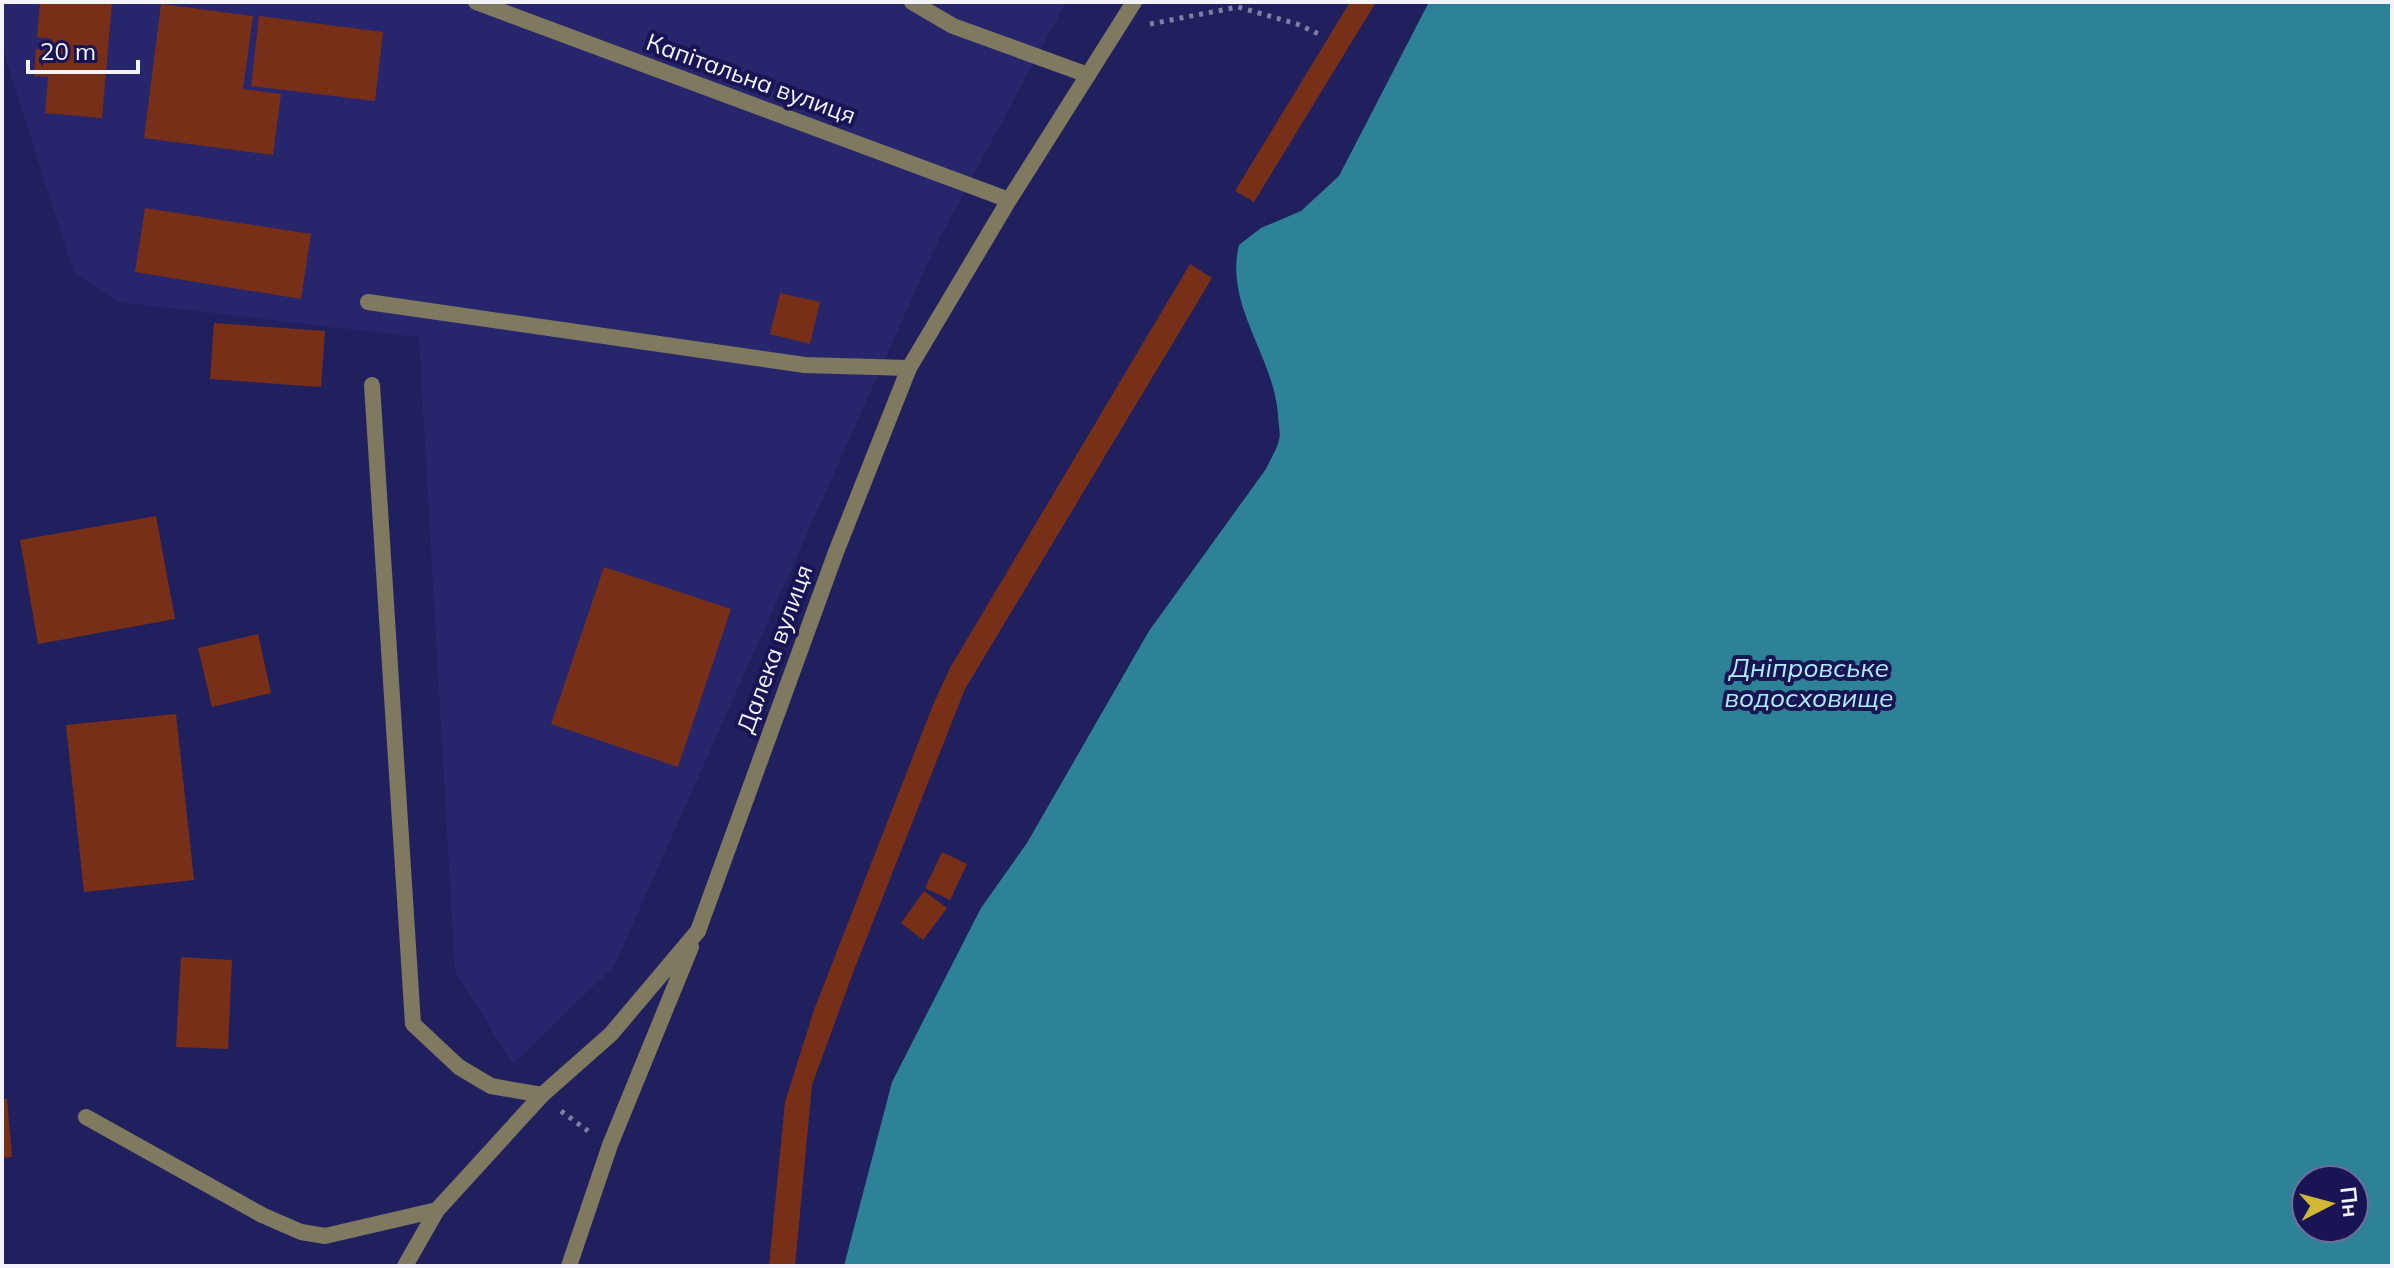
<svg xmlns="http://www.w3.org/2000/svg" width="2394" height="1268" font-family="Mulish,sans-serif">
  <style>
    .built { fill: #27266c }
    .water { fill: #2e8297; fill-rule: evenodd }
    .building { fill: #782f17 }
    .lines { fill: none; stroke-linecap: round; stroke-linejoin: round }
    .path { stroke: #7f7fa4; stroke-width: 5; stroke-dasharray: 4 6; stroke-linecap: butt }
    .service { stroke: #7e795f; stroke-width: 16 }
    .minor { stroke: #7e795f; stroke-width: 16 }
    .tertiary { stroke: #7e795f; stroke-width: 16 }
    .labels { text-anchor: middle; stroke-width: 8; stroke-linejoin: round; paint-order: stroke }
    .street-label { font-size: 24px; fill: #f2f3fb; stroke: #191453 }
    .water-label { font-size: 26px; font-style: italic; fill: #acecff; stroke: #191453 }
  </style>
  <rect width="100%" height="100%" fill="#21205e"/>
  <path class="built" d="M2 2H1066L935 247 614 966 513 1064 455 971 419 337 119 302 74 273 2 47Z"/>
  <path class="water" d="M1429 2H2392V1266H844L892 1082 981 908 1027 843 1149 631 1266 469C1270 460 1277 449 1279 440 1281 433 1278 422 1278 415 1274 356 1224 305 1239 245L1261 228 1301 211 1339 176ZM2306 1180H2354V1228H2306Z"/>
  <path class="building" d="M40 2H112L102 118 45 113 48 77 34 76 36 49 51 51 52 39 37 37Z
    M1350 2H1376L1254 202 1235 191Z
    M161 4 253 16 243 89 281 94 273 155 144 138Z
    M259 16 383 32 375 101 251 86Z
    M145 208 311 234 301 299 135 272Z
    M1190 264 1212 278 965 689 854 970 812 1085 795 1266H769L785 1102 814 1010 933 705 950 668Z
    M780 293 820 302 810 344 770 334Z
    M214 323 325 331 321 387 210 379Z
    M156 516 175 619 38 644 20 540Z
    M604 567 731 609 678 767 551 724Z
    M258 634 271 693 212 707 198 648Z
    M176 714 194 880 84 892 66 725Z
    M942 852 967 864 950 900 925 888Z
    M924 891 947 908 923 940 901 923Z
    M181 957 232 960 228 1049 176 1047Z
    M2 1099H7L12 1157 2 1158Z"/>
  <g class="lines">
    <path class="path" d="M1150 24 1238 7 1297 24 1321 35
      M561 1111 588 1131"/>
    <path class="service" d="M912 2 953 26 1088 75
      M368 302 805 365 909 368
      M372 385 413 1024 459 1067 491 1086 542 1095
      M86 1117 262 1215 301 1232 325 1236 437 1210"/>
    <path class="minor" d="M476 2 1009 200
      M405 1266 437 1210 542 1095 611 1034 698 931
      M569 1266 610 1145 691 947"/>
    <path class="tertiary" d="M698 931 836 552 909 368 1009 200 1134 2"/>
  </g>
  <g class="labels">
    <g class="street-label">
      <text transform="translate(751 79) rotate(20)" y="8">Капітальна вулиця</text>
      <text transform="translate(775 649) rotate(-70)" y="8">Далека вулиця</text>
    </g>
    <g class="water-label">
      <text x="1809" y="677">Дніпровське<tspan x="1809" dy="30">водосховище</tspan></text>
    </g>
  </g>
  <rect width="2394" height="1268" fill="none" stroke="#f2f3fb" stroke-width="8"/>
  <g transform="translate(2330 1204) rotate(84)"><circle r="38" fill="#191453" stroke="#706d96" stroke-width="2"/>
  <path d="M0-6L14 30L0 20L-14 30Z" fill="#d0b736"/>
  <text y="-12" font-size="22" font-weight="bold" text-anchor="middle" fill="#f2f3fb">Пн</text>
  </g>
  <path d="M28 60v12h110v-12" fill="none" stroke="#f2f3fb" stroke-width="4"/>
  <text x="40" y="60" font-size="24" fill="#f2f3fb" stroke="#191453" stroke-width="6" paint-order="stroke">20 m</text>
</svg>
